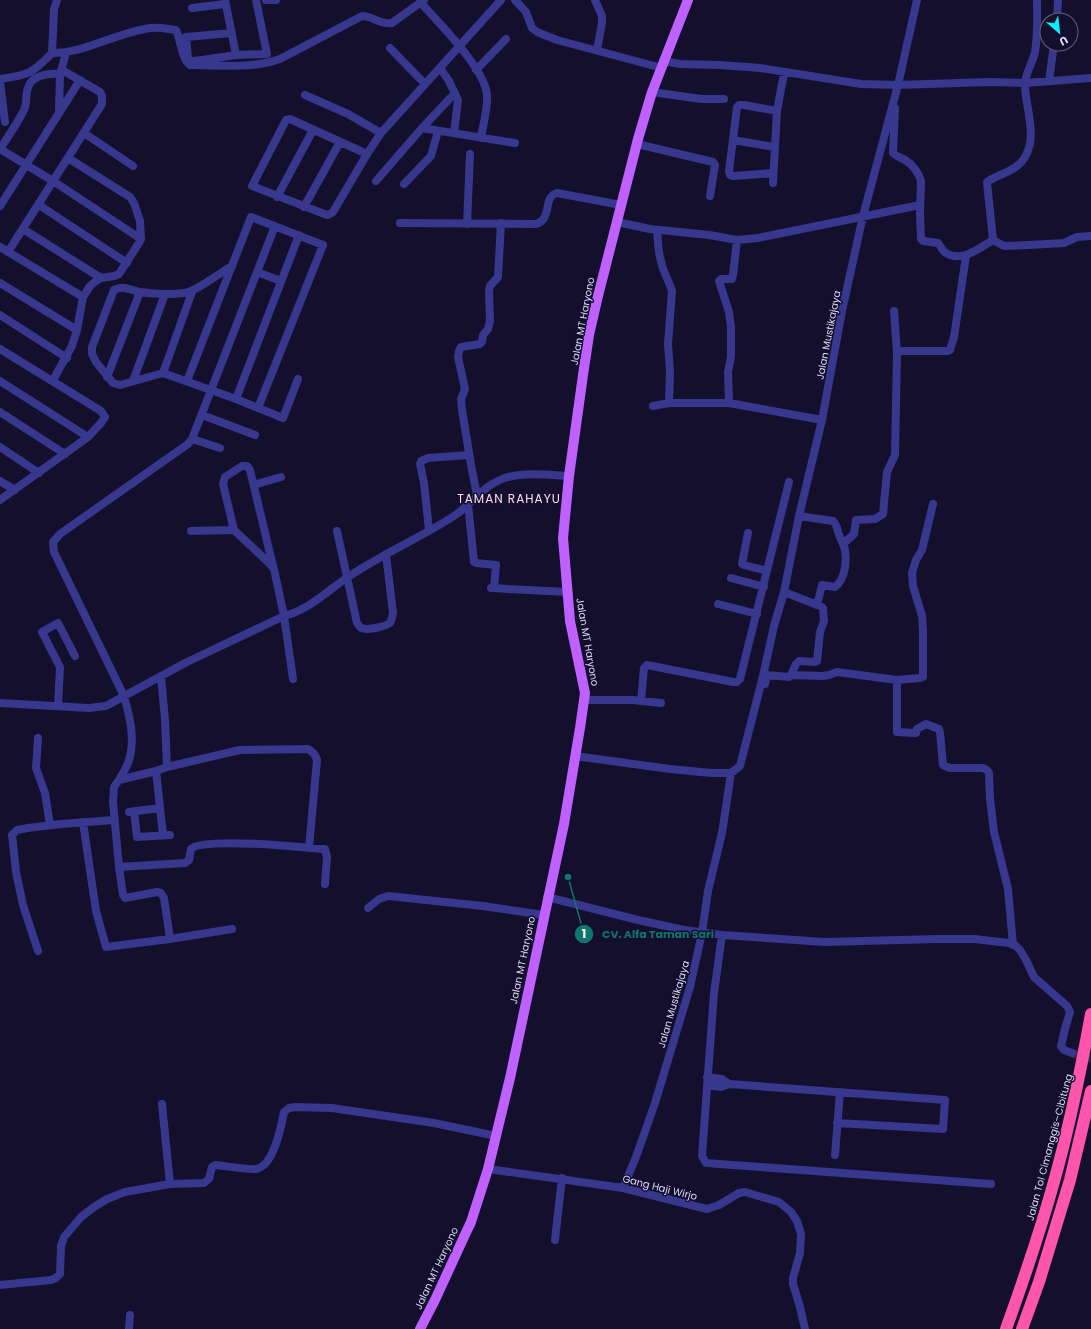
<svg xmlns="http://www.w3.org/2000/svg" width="1091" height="1329" font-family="Poppins,sans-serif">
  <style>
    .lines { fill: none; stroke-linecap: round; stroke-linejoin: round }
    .minor-tunnel { stroke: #312d4c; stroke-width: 8; stroke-dasharray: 8 4; stroke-linecap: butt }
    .minor { stroke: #37378e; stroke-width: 8 }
    .major { stroke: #be61ff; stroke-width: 10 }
    .highway { stroke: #ff55ad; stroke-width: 12 }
    .labels { text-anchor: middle; stroke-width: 3; stroke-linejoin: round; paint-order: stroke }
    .street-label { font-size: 10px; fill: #dcdaff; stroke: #130f2c }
    .quarter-label { font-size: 12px; letter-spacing: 1px; fill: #ffdcf3; stroke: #130f2c }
    .leader { fill: none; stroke: #0f766e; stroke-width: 1.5 }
    .callout-dot { fill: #0f766e; stroke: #130f2c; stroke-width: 1.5 }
    .mark-label { font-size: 12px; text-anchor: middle; font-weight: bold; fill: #fff }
    .callout-label { font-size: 11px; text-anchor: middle; font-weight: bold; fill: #0f766e; stroke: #130f2c; stroke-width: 3; stroke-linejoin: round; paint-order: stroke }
  </style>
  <rect width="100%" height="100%" fill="#130f2c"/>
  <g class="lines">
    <path class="minor-tunnel" d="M1072 1053 1091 1059"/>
    <path class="minor" d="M225 0 236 55
      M266 0H276
      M515 0 526 12 532 28 537 32 557 40 662 68
      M595 0 602 16V23L597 50
      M421 3C439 23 485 69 487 95 488 109 483 124 481 138
      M192 8 225 4
      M1057 20 1058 0
      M232 33 186 37 188 58 191 61H195L236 55 267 54 256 0
      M390 48 425 84
      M52 53 54 9 57 0
      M664 61 680 64 720 65 760 68 861 84 898 85 989 82 1025 83 1091 78
      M440 68 449 81 458 100 454 133
      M476 70 506 39
      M0 79C28 75 32 74 52 53 86 53 117 32 151 28 159 27 168 29 176 30 181 40 181 58 190 65 220 65 252 69 280 59L362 16C373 16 380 25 392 23L424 0
      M1049 81 1054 44
      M0 82 5 122
      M652 92 701 99H724
      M305 95 348 114 381 133 501 0
      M895 108 893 153C897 157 900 157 905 160 912 164 919 173 921 181L920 214 921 239 923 241 938 243C941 246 942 251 946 253 961 263 980 248 993 240
      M59 112 60 74 66 53
      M422 128 515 143
      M84 133 133 166
      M733 140 774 147
      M637 144 713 162 715 165 710 196
      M0 149 53 181 141 239
      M0 149C8 137 16 125 23 112 28 104 25 96 28 88 31 75 49 73 60 74
      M367 154 290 119 286 120 284 124 252 186 327 215 330 214 333 212 367 154 381 133
      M773 173 733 176 730 175 729 171 737 107 739 105H744L777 111
      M376 181 422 128 455 93
      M773 183 777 111 784 73
      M404 184 431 156 438 131
      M277 197 313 130
      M39 205 127 263
      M0 206 80 80
      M304 207 340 142
      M617 222 650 229 709 235 737 240 758 238 920 205
      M400 223 536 224C553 219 542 197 557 193L621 205
      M467 224 470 154
      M23 229 101 278
      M657 230C658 240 658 251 661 261 663 272 669 281 672 291L668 344 670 372 669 403
      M993 240 987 182C1000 173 1016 172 1025 157 1038 135 1025 107 1025 84 1025 74 1033 62 1035 52 1038 35 1037 17 1037 0
      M993 240 1004 246 1029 245 1064 243 1077 237 1091 236
      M0 247 83 297
      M8 252 102 104V96L100 92 62 70
      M257 272 281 281
      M0 283 77 330
      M192 292 163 373 236 399 283 418 298 379
      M894 311 897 353
      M0 315 67 358
      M0 349 101 411 105 417 101 423 88 437 0 500
      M163 373 120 385 113 383 96 362 92 354V347L114 290C123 285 131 290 140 292 154 294 170 295 184 293 195 292 220 273 232 266
      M107 377 140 292
      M53 380 72 346 77 330 83 297 90 286 96 281 101 278 114 276 119 274 139 243 141 239 140 221 134 203 130 197 68 158
      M0 381 88 437
      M133 381 165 294
      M187 381 251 217 323 245 258 408
      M236 399 299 235
      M729 403 728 372 731 357V327L729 312 719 281 721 279H732L733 275 737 240
      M653 406 669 403H729L822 420
      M0 412 65 454
      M202 415 255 435
      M192 439 220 448
      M0 447 39 473
      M0 481 15 490
      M254 485 281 477
      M477 495 471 465 462 410 461 399 465 389 458 357 459 351 461 347 480 344 482 342 483 335 488 329 490 321 489 291 490 286 498 277 501 223
      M468 504 474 562 476 563 496 565 494 588
      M799 516 833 521C837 525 837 527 838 532 840 539 844 544 845 550 847 561 845 580 835 587L822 585 817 605
      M234 530 223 484 225 477 242 466H247L250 470 273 566
      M429 530 424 483 420 464 421 461 428 458 469 455
      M191 531 234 530 268 562 274 569 284 616 293 679
      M337 531 357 623C358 624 360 628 362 628 366 631 387 626 390 623 392 620 392 617 393 613L386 554
      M748 533 742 564 744 565 767 571
      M843 544 854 534 856 520 875 519 883 514 887 472 895 455 897 353 899 351H948L950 350 954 337 966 256
      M731 578 764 587
      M491 588 568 592
      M784 592 820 606 823 608 824 621 820 632 817 661 815 662 799 661 796 664 791 675
      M718 604 757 614
      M161 676 165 720 167 767 156 771 119 780 114 787 113 802 119 867 123 895 125 898 157 892 161 893 164 898 170 939
      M897 680V732L913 733H916L917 729 926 724 939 729 940 733 943 765 950 768H983L987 770 989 773 990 799 994 832 1008 889 1013 945
      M765 684 767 675 789 677 791 675 823 676 829 675 837 672 897 680 920 678 923 677V630L922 616 913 586 912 573 916 560 922 550 933 504
      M584 700H633L661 703
      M641 701 644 668 647 665 733 682H737L740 679 789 482
      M0 703 89 708 106 706 185 663 284 616C309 610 327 591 348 577 382 554 420 538 454 516 474 503 483 484 508 477 528 472 549 475 569 476
      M58 706 60 667 42 632 58 623 75 656
      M38 738 36 768 45 793 50 825
      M575 756 670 769 711 773H731L740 766 763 676 774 626 784 592 799 516 822 420 842 311 863 216 898 85 917 0
      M167 767 240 750 308 749C313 752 315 754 317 760L309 848
      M119 780C122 774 126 769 128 763 136 742 130 717 124 696L54 552 53 542 60 534 188 444 192 439 275 226
      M160 808 163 835
      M134 811 137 837 170 835
      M129 812 160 808 156 771
      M83 822 96 911 106 947 170 939 232 929
      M119 867 185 863 189 860 191 849C202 837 302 847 322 849H325L327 857 325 884
      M547 897 638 920 684 930 722 935 825 942 937 939H974L1009 943 1016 946 1020 950 1026 960 1034 977 1067 1006 1070 1012 1065 1029 1061 1046 1064 1050 1072 1053
      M368 908 379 899 388 896 483 906 544 915
      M722 935 714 993 702 1156 706 1163 991 1184
      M38 951 23 905 16 872 12 835 17 830 28 828 61 824 114 820
      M707 1077 722 1079 729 1084
      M707 1085 721 1087 729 1084 945 1100 943 1129 837 1123
      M162 1104 170 1184
      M835 1155 840 1092
      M488 1169 623 1188 707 1209 719 1205 739 1193 745 1192 779 1202 791 1212 797 1221 801 1234 800 1253 793 1278V1284L800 1307 805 1329
      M623 1188 636 1157 655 1103 690 987 702 933 708 891 722 833 731 773
      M555 1240 562 1178
      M0 1285 51 1280 56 1278 60 1274 61 1246 64 1237 81 1217 94 1207 107 1199 125 1192 170 1184 204 1183 209 1179 212 1167 215 1165C226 1166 247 1170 256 1169 274 1166 281 1127 284 1112L289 1108 295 1107 332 1108 434 1123 496 1136
      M129 1329 130 1315"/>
    <path class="major" d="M420 1329 435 1300 463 1239 471 1222 488 1169 510 1078 564 824 580 728 585 693 570 621 563 538 569 476 583 375 589 335 598 296 638 139 652 92 688 0"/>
    <path class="highway" d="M1006 1329C1024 1279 1041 1229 1055 1178 1070 1124 1081 1069 1091 1014
      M1022 1329 1039 1282 1070 1180 1091 1091"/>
  </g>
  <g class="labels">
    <g class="street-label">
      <text transform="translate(582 321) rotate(-79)" y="4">Jalan MT Haryono</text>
      <text transform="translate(828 335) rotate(-79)" y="4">Jalan Mustikajaya</text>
      <text transform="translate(588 642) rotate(80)" y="4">Jalan MT Haryono</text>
      <text transform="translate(522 960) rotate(-78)" y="4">Jalan MT Haryono</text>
      <text transform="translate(673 1004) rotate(-74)" y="4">Jalan Mustikajaya</text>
      <text transform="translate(1049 1147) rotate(-75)" y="4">Jalan Tol Cimanggis–Cibitung</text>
      <text transform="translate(660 1187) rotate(14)" y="4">Gang Haji Wirjo</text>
      <text transform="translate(436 1268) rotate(-65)" y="4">Jalan MT Haryono</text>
    </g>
    <g class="quarter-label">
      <text x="509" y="503">TAMAN RAHAYU</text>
    </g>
  </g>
  <path class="leader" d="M568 877L584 934"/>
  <g class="callout-dot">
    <circle cx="568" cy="877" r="4"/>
    <circle cx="584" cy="934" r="10"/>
  </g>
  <g class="mark-label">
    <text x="584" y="938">1</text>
  </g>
  <g class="callout-label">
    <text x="658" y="938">CV. Alfa Taman Sari</text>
  </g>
  <g transform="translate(1059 32) rotate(152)"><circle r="19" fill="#130f2c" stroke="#636080"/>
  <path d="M0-3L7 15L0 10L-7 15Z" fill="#06efff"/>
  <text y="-6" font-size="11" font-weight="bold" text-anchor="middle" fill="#dcdaff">U</text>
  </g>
</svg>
